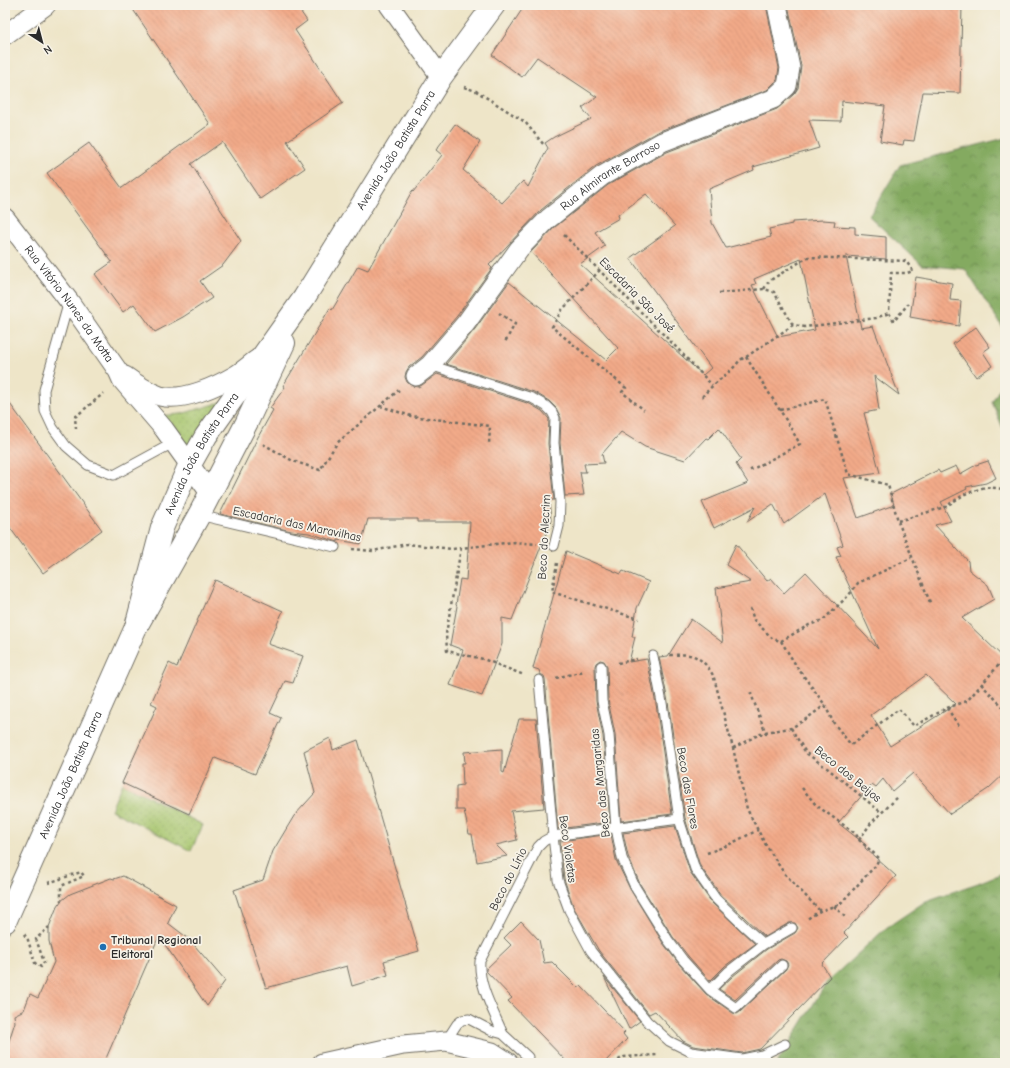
<svg xmlns="http://www.w3.org/2000/svg" width="1010" height="1068" font-family="'Comic Neue',sans-serif">
  <style>
    .forest { fill: url(#forest-crowns); stroke: #586a46 }
    .garden { fill: url(#garden-dots); stroke: #68784c }
    .building { fill: url(#building-back-hatch); fill-rule: evenodd }
    .lines { fill: none; stroke-linecap: round; stroke-linejoin: round }
    .lane-casing { stroke: #6f6c62; stroke-width: 11 }
    .street-casing { stroke: #6f6c62; stroke-width: 21 }
    .secondary-casing { stroke: #6f6c62; stroke-width: 24 }
    .path { stroke: #6f6c62; stroke-width: 2.5; stroke-dasharray: 3 3; stroke-linecap: butt }
    .lane { stroke: #fff; stroke-width: 9 }
    .street { stroke: #fff; stroke-width: 19 }
    .secondary { stroke: #fff; stroke-width: 22 }
    .poi-dot { fill: #1f6fb2; stroke: #f7f3e8; stroke-width: 1.5 }
    .labels { text-anchor: middle; stroke-width: 3.5; stroke-linejoin: round; paint-order: stroke }
    .street-label { font-size: 12px; fill: #2b2b2b; stroke: #f7f3e8 }
    .poi-label { font-size: 12px; font-weight: bold; fill: #2b2b2b; stroke: #f7f3e8; text-anchor: start }
  </style>
  <defs>
    <pattern id="forest-crowns" width="20" height="18" patternUnits="userSpaceOnUse"><rect width="20" height="18" fill="#84aa60"/><path d="M2 6a3 3 0 1 1 6 0M12 15a3 3 0 1 1 6 0" fill="none" stroke="#6c8b4f"/></pattern>
    <pattern id="garden-dots" width="8" height="8" patternUnits="userSpaceOnUse"><rect width="8" height="8" fill="#a6c56c"/><path d="M2 2h.1M6 6h.1" fill="none" stroke="#8fa95e" stroke-width="1.8" stroke-linecap="round"/></pattern>
    <pattern id="building-back-hatch" width="6" height="6" patternUnits="userSpaceOnUse"><rect width="6" height="6" fill="#f2aa89"/><path d="M-1 5l2 2M0 0l6 6M5-1l2 2" fill="none" stroke="#d09276"/></pattern>
  </defs>
  <rect width="100%" height="100%" fill="#f7f3e8"/>
  <filter id="ink" filterUnits="userSpaceOnUse"><feTurbulence type="fractalNoise" baseFrequency=".025" numOctaves="2"/><feDisplacementMap in="SourceGraphic" scale="8" xChannelSelector="R" yChannelSelector="G"/><feConvolveMatrix kernelMatrix="1 2 1 2 8 2 1 2 1" color-interpolation-filters="sRGB"/></filter>
  <filter id="wash" filterUnits="userSpaceOnUse"><feTurbulence type="fractalNoise" baseFrequency=".012" numOctaves="4" result="noise"/><feDisplacementMap in="SourceGraphic" scale="16" xChannelSelector="R" yChannelSelector="G"/><feGaussianBlur stdDeviation="0.9" result="paint"/><feColorMatrix in="noise" values="0 0 0 0 0 0 0 0 0 0 0 0 0 0 0 0 0 1.4 0 .05"/><feComposite in="paint" operator="in"/></filter>
  <g filter="url(#wash)">
    <rect width="100%" height="100%" fill="#eee5c8"/>
    <path class="forest" d="M1005 138V331L965 269 922 265 869 216 900 165Z
      M1005 376V433L992 402 1004 381Z
      M1005 872V1063H777L827 982 886 928 926 901 978 883Z"/>
    <path class="garden" d="M222 402 191 456 158 416 181 414Z
      M122 783 203 825 191 851 111 810Z"/>
    <g id="blocks">
      <path class="building" d="M130 5H296L307 21 295 30 343 103 287 141 305 168 260 199 222 142 191 164 241 241 223 265 200 281 212 298 183 317 155 332 134 304 123 312 95 274 112 262 47 173 89 143 122 188 210 124Z
        M525 5H766L779 68 777 80 767 90 657 132 596 166 541 210 489 265 492 268 457 316 422 357 409 367 406 372 405 377 407 382 412 386 418 387 422 385 437 374 530 404 542 411 549 419 548 444 554 500H549L551 521 512 620 502 618V644L482 696 450 685 463 650 450 645 457 606 456 605 460 579 466 580 470 522H417V519H368L361 544 338 540V542L309 533 291 531 220 514 258 437 273 410 270 408 285 387 283 386 330 308 332 310 358 266 368 270 412 191 413 192 442 155 436 150 455 124 480 142 463 170 502 203 523 181 528 187 548 148 545 143 554 137 591 119 582 108 597 97 537 57 522 77 492 55Z
        M788 5H962L960 93 923 92 914 141 904 140 903 145 880 141 885 106 842 101 841 121 809 120 819 148 753 167 754 170 709 189 712 223 726 248 771 237 769 229 792 224V222L823 220 835 221 834 226 855 227V234L886 237V259L846 256 861 328 873 326 899 395 874 376 879 410 864 413 880 473 844 478 858 518 894 505 891 494 938 470 940 473 956 466 960 474 976 465 988 461 996 478 986 483 966 487 967 489 941 502 951 521 935 525 968 561 969 570 988 585 994 599 962 618 1005 659V773L988 789 950 814 913 773 892 791 883 779 876 787 872 784 838 823 866 845 865 848 896 876 844 933 848 937 822 964 830 977 760 1049 742 1053 693 1046 683 1041 655 1011 649 1014 599 951 574 908 564 879 560 841 611 834 616 860 630 889 663 943 679 964 706 994 733 1013 737 1014 740 1012 786 969 788 964 786 961 781 959 778 960 735 1000 719 989 733 976 767 949 795 933 798 928 795 923H789L765 937 721 895 700 866 685 818 668 702 659 657 668 656 691 619 723 643 716 588 751 582 726 565 736 544 767 581 771 578 784 593 806 572 878 649 836 557 841 556 837 547 843 545 825 494 784 524 773 504 747 522 755 507 714 528 702 502 748 483 736 464 741 459 719 428 708 439 706 438 685 460 645 447 621 432 602 454 604 463 584 464 586 472H580L584 495 565 496 560 443 561 418 556 408 549 401 534 392 446 364 475 329 509 282 606 360 618 348 531 252 555 227 608 185 667 152 777 109 794 94 798 88 801 66ZM646 194 675 226 630 258 711 368 703 375 580 264 605 246 595 232 619 218 618 215ZM801 259 815 330 778 337 752 285 756 284 754 279ZM926 675 956 704 890 746 871 715Z
        M916 277 952 283 950 300 961 301 959 326 910 317Z
        M976 327 990 347 983 352 992 366 976 377 953 344Z
        M5 397 102 530 43 573 5 521Z
        M566 551 621 574 623 571 649 582 637 608 632 637H635L629 662 647 659 656 704 672 814 621 821 615 734 608 700 607 666 604 661 600 660 596 663 595 666 596 701 603 736 610 822 558 829 545 679 544 676 540 674 539 670 533 668Z
        M215 580 283 611 268 644 303 656 293 683 285 681 270 713 281 718 255 774 215 758 189 814 122 783 157 706 151 703 169 663 177 667Z
        M519 719H536L544 808 511 811 517 840 496 845 507 856 477 862 472 834H469L464 810H456V786L463 785 462 763H465L464 752 502 749V772L504 773Z
        M330 738 333 750 358 740 419 951 384 961 388 975 352 986 347 966 266 988 234 890 263 880 273 851 294 816 315 793 304 751Z
        M675 826 690 872 712 903 755 944 725 966 710 981 688 956 673 937 640 884 628 856 623 833Z
        M123 876 176 905 168 923 189 939 225 981 207 1006 159 936 104 1063H5V1053L15 1022 14 1015 24 1010 30 994 38 998 54 962 49 941V927L56 909 61 901 70 894 111 878 114 879Z
        M521 921 539 940 544 963 552 962 578 988 581 986 625 1032 623 1034 627 1039 604 1063H568L508 1001 512 998 486 971V969L511 945 504 938Z
        M604 977 640 1021 629 1029Z"/>
    </g>
  </g>
  <g filter="url(#ink)">
    <use href="#blocks" fill-opacity="0" stroke="#6f6c62" stroke-width="1"/>
    <g class="lines">
      <g class="lane-casing">
        <path id="lane" d="M69 301 44 390 45 411 53 428 66 446 88 465 114 475 173 443
          M430 365 532 398 546 406 552 412 555 418 554 443 560 502 559 526 554 546
          M199 515 335 547
          M653 656 662 703 679 819 695 869 716 899 745 927 764 944
          M601 666 602 701 609 735 616 828 622 858 635 887 668 940 683 960 710 990 736 1008 782 965
          M539 680 553 836 558 880 569 910 591 951 647 1021 669 1041 691 1052 742 1059 762 1055 785 1044
          M710 990 729 971 764 944 792 928
          M503 1034C494 1012 478 985 480 961L538 847 544 841 553 836 679 819
          M446 1041 457 1024 462 1020 469 1019 492 1031 503 1034 528 1057"/>
      </g>
      <g class="street-casing">
        <g id="street">
          <path d="M389 5 441 77"/>
          <path d="M5 35 46 5"/>
          <path id="s1" d="M5 218 69 301 118 371 122 380 164 429 210 493"/>
          <path d="M125 376C136 384 148 392 160 396 183 402 217 386 236 375 243 371 250 365 256 360"/>
          <path id="s2" d="M416 376 430 365 466 323 519 249 548 219 602 176 662 142 773 99 787 86 790 68 777 5"/>
          <path d="M322 1063 403 1045 446 1041 492 1052 509 1063"/>
        </g>
      </g>
      <g class="secondary-casing">
        <g id="secondary">
          <path id="s3" d="M136 627 162 528 189 466 206 436 304 298 441 77 494 5"/>
          <path id="s4" d="M5 922 136 627 199 515 247 422 284 343"/>
        </g>
      </g>
      <path class="path" d="M464 87 476 91 525 122 544 145
        M564 235 674 345 712 385
        M600 270 562 310 552 327 626 388 622 392 644 410
        M764 289 769 281 808 257 906 261 913 271 907 273H891L889 313 894 321 908 304
        M719 293 764 289 774 292 793 325
        M499 313 515 324 505 342
        M746 357 783 415 800 444 749 471
        M702 397C711 386 721 379 731 370 737 365 739 359 746 357L793 325 805 327 876 318 889 313
        M380 406 411 416 490 426 489 445
        M780 410 825 399 848 474 888 485 898 521 931 605
        M76 429 75 417 104 393
        M263 444 293 461 320 470 337 443 399 390
        M898 521 945 507 965 494 985 487 1005 489
        M461 548 446 634 447 651 483 659 524 675
        M352 549 373 551 407 544 452 549 514 542 537 544
        M557 563 552 592 639 619
        M750 608 754 620 773 639 781 641
        M781 641 797 667 825 705 833 722 851 745 899 709 914 726 947 708 967 701 1005 658
        M781 641 809 625 823 620 849 595 858 583 911 558
        M670 655C676 655 683 654 689 655 700 656 711 669 714 678L733 748 747 809 764 842 784 873 820 911
        M618 663 637 659
        M556 678 584 671
        M981 684 1005 709
        M947 708 959 726
        M791 728 806 753 827 768 882 813
        M765 732 791 728 806 719 825 705
        M733 748 760 734H766L750 691
        M802 788 816 805 856 834 859 840 879 858 876 865 840 904 820 911 807 919
        M859 840 871 823 899 796
        M707 853 726 846 758 830
        M48 883 81 872 84 876 61 886V901
        M834 906 846 918
        M24 934 28 940 35 963 41 967 44 962 36 939 49 927
        M613 1063 624 1057 657 1055"/>
      <use href="#lane" class="lane"/>
      <use href="#street" class="street"/>
      <use href="#secondary" class="secondary"/>
    </g>
  </g>
  <circle class="poi-dot" cx="103" cy="947" r="4"/>
  <g class="labels">
    <g class="street-label">
      <text dy="4" stroke="none"><textPath href="#s3" startOffset="548">Avenida João Batista Parra</textPath></text>
      <text dy="4" stroke="none"><textPath href="#s2" startOffset="282">Rua Almirante Barroso</textPath></text>
      <text transform="translate(637 295) rotate(45)" y="4">Escadaria São José</text>
      <text dy="4" stroke="none"><textPath href="#s1" startOffset="107">Rua Vitório Nunes da Motta</textPath></text>
      <text dy="4" stroke="none"><textPath href="#s3" startOffset="187">Avenida João Batista Parra</textPath></text>
      <text transform="translate(297 524) rotate(12)" y="4">Escadaria das Maravilhas</text>
      <text transform="translate(544 537) rotate(-87)" y="4">Beco do Alecrim</text>
      <text transform="translate(848 774) rotate(39)" y="4">Beco dos Beijos</text>
      <text dy="4" stroke="none"><textPath href="#s4" startOffset="161">Avenida João Batista Parra</textPath></text>
      <text transform="translate(600 783) rotate(-96)" y="4">Beco das Margaridas</text>
      <text transform="translate(688 788) rotate(80)" y="4">Beco das Flores</text>
      <text transform="translate(568 849) rotate(82)" y="4">Beco Violetas</text>
      <text transform="translate(508 879) rotate(-63)" y="4">Beco do Lírio</text>
    </g>
    <g class="poi-label">
      <text x="111" y="944">Tribunal Regional<tspan x="111" dy="14">Eleitoral</tspan></text>
    </g>
  </g>
  <rect width="1010" height="1068" fill="none" stroke="#f7f3e8" stroke-width="20"/>
  <g transform="translate(42 42) rotate(144)" stroke="#f7f3e8" stroke-width="3" paint-order="stroke">
  <path d="M0-3L7 15L0 10L-7 15Z" fill="#2b2b2b"/>
  <text y="-6" font-size="11" font-weight="bold" text-anchor="middle" fill="#2b2b2b">N</text>
  </g>
</svg>
